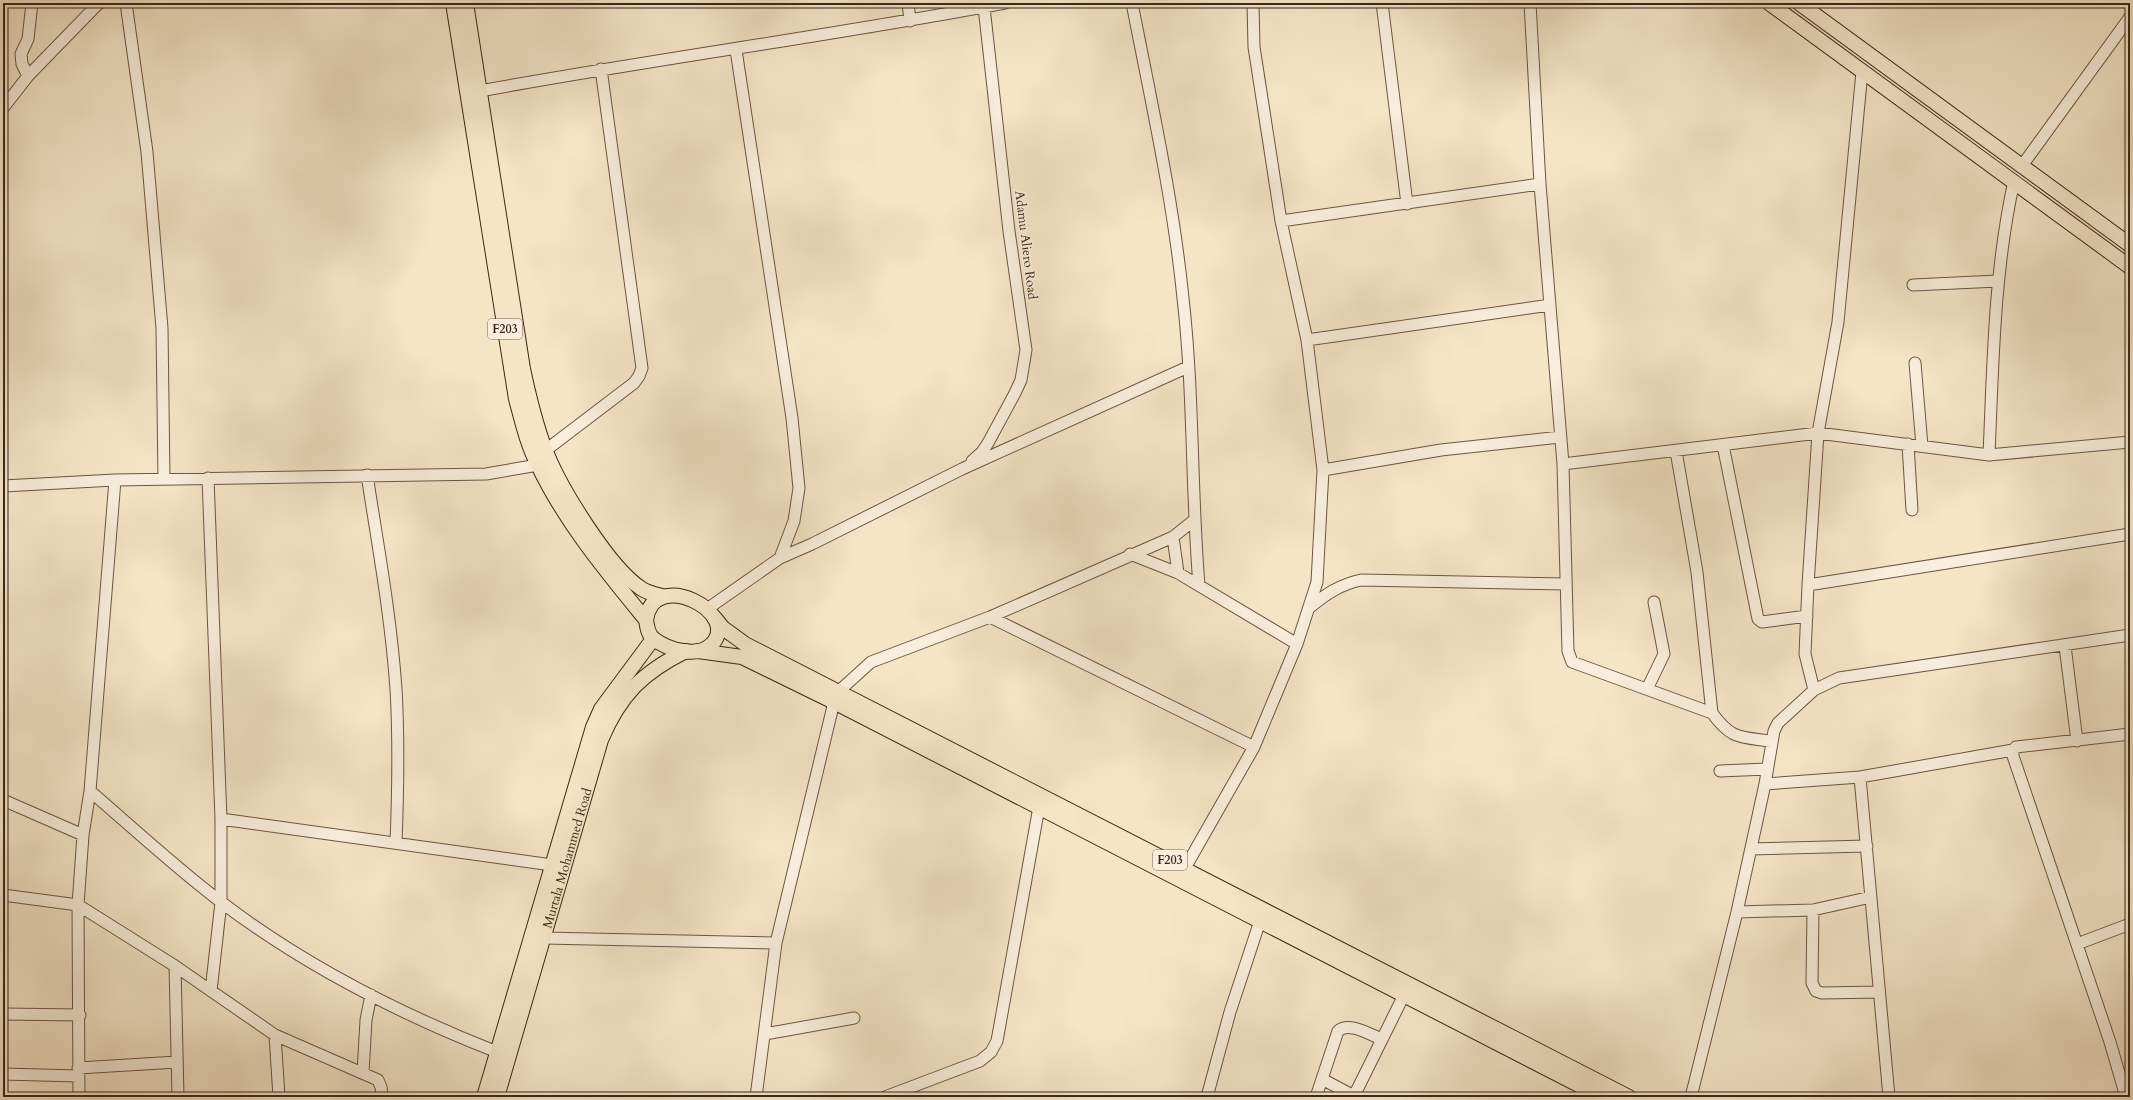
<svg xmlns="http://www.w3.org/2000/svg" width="2133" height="1100" font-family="Cardo,serif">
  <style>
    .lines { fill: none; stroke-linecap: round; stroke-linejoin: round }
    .minor-casing { stroke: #6b5545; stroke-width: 13 }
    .major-casing { stroke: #3d251a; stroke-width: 16 }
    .minor { stroke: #f8eedb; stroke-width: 11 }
    .major { stroke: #f4e5c7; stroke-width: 14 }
    .labels { text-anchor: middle; stroke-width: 3.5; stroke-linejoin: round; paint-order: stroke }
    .shield { fill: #f8eedb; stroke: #756154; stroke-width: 1 }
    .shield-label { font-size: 12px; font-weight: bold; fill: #3d251a }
    .street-label { font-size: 13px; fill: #3d251a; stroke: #f8eedb }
  </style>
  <rect width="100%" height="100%" fill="#f4e5c7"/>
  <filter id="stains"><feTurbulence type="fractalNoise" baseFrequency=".005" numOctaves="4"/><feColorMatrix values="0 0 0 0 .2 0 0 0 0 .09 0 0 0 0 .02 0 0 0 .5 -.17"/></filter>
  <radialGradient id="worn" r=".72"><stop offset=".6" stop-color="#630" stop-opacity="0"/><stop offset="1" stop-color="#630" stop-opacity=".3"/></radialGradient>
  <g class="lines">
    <g class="minor-casing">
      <path id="minor" d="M126 3 147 152 162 328 164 479
        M908 3 910 21
        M1132 3C1151 101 1173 199 1183 298 1194 394 1191 490 1199 585
        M1382 3 1407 204
        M1530 3 1540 184 1563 464 1568 651 1572 662 1712 713
        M736 50 792 418 799 488 794 521 780 558
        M28 76 22 64 21 54 28 39 32 3
        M480 91C654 59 830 36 1005 3
        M3 108 28 76 99 3
        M2021 167 2130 17
        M1281 221 1540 184
        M1913 285 1998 281
        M1307 340 1550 305
        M1915 363 1922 446
        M1908 444 1912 510
        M1723 445 1758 619 1762 622 1807 616
        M546 450 634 383 639 376 642 368 601 69
        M1676 451 1697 572 1712 713C1732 740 1740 737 1771 741
        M1989 455C1993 363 1994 271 2014 181
        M972 461 982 452 988 443 1015 393 1021 380 1026 350 1009 231 984 7
        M1563 464 1818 433 1989 455 2130 442
        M1323 470 1441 450 1560 437
        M367 475C378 546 391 617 396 689 399 740 398 792 396 843
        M208 478 221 819V902L211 991
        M3 486 115 480 486 474 538 465
        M1173 537 1178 573
        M1130 554 1178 573 1297 644
        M1808 585 2130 534
        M1309 608C1326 594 1339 585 1361 580L1566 584
        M707 609 780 558 812 544 962 469 1188 367
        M990 617 1254 747
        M2065 646 2077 741
        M1647 689 1664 654 1654 602
        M1814 690 1805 654 1808 585 1818 433 1838 322 1862 72
        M839 691 871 662 990 617 1173 537 1193 521
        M2013 750V756L2110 1042 2126 1097
        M1720 771 1767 769
        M1860 777 1889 1097
        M1765 784 1860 777 2013 750 2016 747 2130 734
        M90 791C133 828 176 868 221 902 305 966 400 1014 497 1052
        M3 800 83 835
        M221 819 552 865
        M1751 849 1867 846
        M1185 868 1254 747 1297 644 1317 582 1323 470 1307 340 1281 221 1254 47 1253 3
        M3 895 78 905 175 966 275 1035 378 1080 381 1087 382 1097
        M1813 910 1812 983 1816 991 1822 993 1879 992
        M1737 912 1813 910 1871 897
        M544 938 776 943
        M2077 944 2130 924
        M175 966 178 1097
        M3 1014 80 1015
        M765 1034 854 1018
        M275 1035 279 1097
        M78 1068 177 1062
        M363 1073 366 1020 371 995
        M3 1074 78 1076
        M1322 1079 1354 1096
        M79 1097 78 905 83 835 90 791 115 480
        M756 1097 776 943 834 702
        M885 1097 980 1061 991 1052 997 1041 1039 807
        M1207 1097 1230 1012 1260 921
        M1316 1097 1338 1031C1349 1021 1370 1035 1382 1039
        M1356 1097 1354 1096 1404 995
        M1691 1097 1737 912 1765 784 1774 731 1778 723 1814 690 1839 678 2130 635"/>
    </g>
    <g class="major-casing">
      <g id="major">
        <path d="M453 3 516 399C522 421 527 444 538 465 565 522 606 571 646 620 647 626 648 635 654 639 668 650 697 658 711 645 744 614 653 566 646 620"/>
        <path d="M466 3 523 369C529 397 535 423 545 449 559 486 609 568 642 589 648 593 655 594 662 596"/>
        <path d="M1769 3 2130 267"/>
        <path d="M1799 3 2130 245"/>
        <path d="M715 618 723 628 745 644 1629 1097"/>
        <path d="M698 651 742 657 834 702 1602 1097"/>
        <path d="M484 1097 593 727 601 709 653 639"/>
        <path id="s1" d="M497 1097 601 740C620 695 643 672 686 651"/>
      </g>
    </g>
    <use href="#minor" class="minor"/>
    <use href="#major" class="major"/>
  </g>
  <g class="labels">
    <g class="shield">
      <rect x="488" y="319" width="34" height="20" rx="3"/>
      <rect x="1153" y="850" width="34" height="20" rx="3"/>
    </g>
    <g class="shield-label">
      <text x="505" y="333">F203</text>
      <text x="1170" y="864">F203</text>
    </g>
    <g class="street-label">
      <text transform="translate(1027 245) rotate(83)" y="5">Adamu Aliero Road</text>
      <text dy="5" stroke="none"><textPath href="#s1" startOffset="249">Murtala Mohammed Road</textPath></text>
    </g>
  </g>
  <rect width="2133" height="1100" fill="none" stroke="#f4e5c7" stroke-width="16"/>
  <rect x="4" y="4" width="2125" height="1092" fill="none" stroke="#3d251a" stroke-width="2"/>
  <rect x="8" y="8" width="2117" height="1084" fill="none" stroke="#3d251a"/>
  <rect width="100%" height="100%" filter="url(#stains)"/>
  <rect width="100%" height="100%" fill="url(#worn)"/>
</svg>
